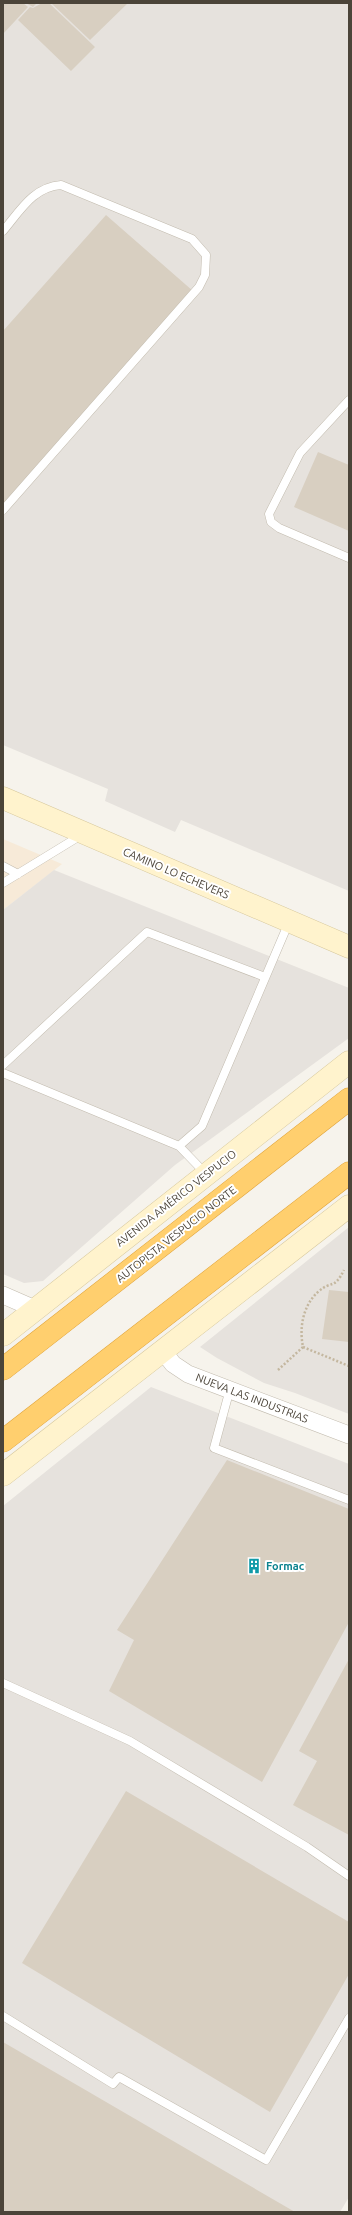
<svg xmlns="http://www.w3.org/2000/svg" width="352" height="2215" font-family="Ubuntu,sans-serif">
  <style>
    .commercial { fill: #f7ead8 }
    .industrial { fill: #e6e2dd }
    .building { fill: #d8cfc1 }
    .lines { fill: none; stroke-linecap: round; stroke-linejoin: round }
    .lane-casing { stroke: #c2bbae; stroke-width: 9 }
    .street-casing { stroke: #c2bbae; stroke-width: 18 }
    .secondary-casing { stroke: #d6c79b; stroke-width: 23 }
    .highway-casing { stroke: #e0a43c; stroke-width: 23 }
    .path { stroke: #c4b79f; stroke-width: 2.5; stroke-dasharray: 2 2; stroke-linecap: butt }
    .lane { stroke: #fff; stroke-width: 8 }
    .street { stroke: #fff; stroke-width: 17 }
    .secondary { stroke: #fff3cd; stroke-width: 22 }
    .highway { stroke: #ffcf6e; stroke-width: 22 }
    .labels { text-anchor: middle; stroke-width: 4; stroke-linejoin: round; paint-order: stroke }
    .street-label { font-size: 11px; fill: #4b4439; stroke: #fff }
    .culture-label { font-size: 11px; font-weight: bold; fill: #0d838f; stroke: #fff; text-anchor: start }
  </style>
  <rect width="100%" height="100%" fill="#f6f3ec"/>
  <path class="commercial" d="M3 839 62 864 3 910Z"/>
  <path class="industrial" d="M3 3H349V891L181 820 175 832 105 801 108 789 3 745Z
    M54 870 349 988V1038L175 1165 43 1281 24 1283 3 1274V910Z
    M349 1227V1414L295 1393 264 1383 217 1358 200 1347Z
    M151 1387 349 1464V2197L340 2212H3V1506Z"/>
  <path class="building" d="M3 3H23L28 7 3 34Z
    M26 3H37L33 7Z
    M42 3H49L95 47 71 71 18 20 30 7 33 8Z
    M51 3H128L90 40Z
    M106 215 193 291 3 506V331Z
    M318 452 349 465V531L294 507Z
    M329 1290 349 1292V1342L322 1339Z
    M227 1460 349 1509V1622L262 1782 109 1691 134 1640 117 1630Z
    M349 1659V1835L293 1805 317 1761 299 1751Z
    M126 1791 349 1922V1974L270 2112 22 1963Z
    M3 2042 295 2212H3Z"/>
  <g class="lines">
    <g class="lane-casing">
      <path id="lane" d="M3 231C20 211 33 187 61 185L192 239 206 255 205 275 199 287 3 510
        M349 400 300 453 269 514 271 522 279 528 349 558
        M3 866 18 874
        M3 883 83 834
        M3 1065 147 932 265 977
        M3 1073 179 1146
        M205 1173 179 1146 202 1126 289 922
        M230 1389 214 1448 349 1500
        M3 1683 130 1741 307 1847 349 1876
        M3 2016 113 2084 119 2077 266 2160 349 2018"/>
    </g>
    <g class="street-casing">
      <path id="street" d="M3 1295 35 1309
        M163 1351 173 1364 188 1374 349 1435"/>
    </g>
    <g class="secondary-casing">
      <path id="secondary" d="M3 798 349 947
        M3 1335 349 1062
        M3 1475 349 1206"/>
    </g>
    <g class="highway-casing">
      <path id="highway" d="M3 1369 349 1099
        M3 1441 349 1173"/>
    </g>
    <path class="path" d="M303 1347 349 1366
      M278 1370 303 1347C299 1327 303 1305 319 1291 332 1280 334 1290 344 1270"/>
    <use href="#lane" class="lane"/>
    <use href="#street" class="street"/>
    <use href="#secondary" class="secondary"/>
    <use href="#highway" class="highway"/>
  </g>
  <defs>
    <g id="building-bare" transform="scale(1.2)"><path d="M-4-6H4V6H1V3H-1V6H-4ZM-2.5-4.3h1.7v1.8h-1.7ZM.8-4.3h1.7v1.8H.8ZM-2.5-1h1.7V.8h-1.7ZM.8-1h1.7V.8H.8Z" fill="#0f9aa8" stroke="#fff" stroke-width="2.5" paint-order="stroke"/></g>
  </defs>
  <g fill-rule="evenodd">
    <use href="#building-bare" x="254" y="1566"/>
  </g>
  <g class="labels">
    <g class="street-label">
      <text transform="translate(176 873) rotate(23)" y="4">CAMINO LO ECHEVERS</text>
      <text transform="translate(176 1198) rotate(-38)" y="4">AVENIDA AMÉRICO VESPUCIO</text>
      <text transform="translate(176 1234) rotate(-38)" y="4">AUTOPISTA VESPUCIO NORTE</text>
      <text transform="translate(252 1398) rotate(21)" y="4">NUEVA LAS INDUSTRIAS</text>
    </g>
    <g class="culture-label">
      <text x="266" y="1570">Formac</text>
    </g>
  </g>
  <rect width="352" height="2215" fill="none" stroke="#4b4439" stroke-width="8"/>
</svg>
